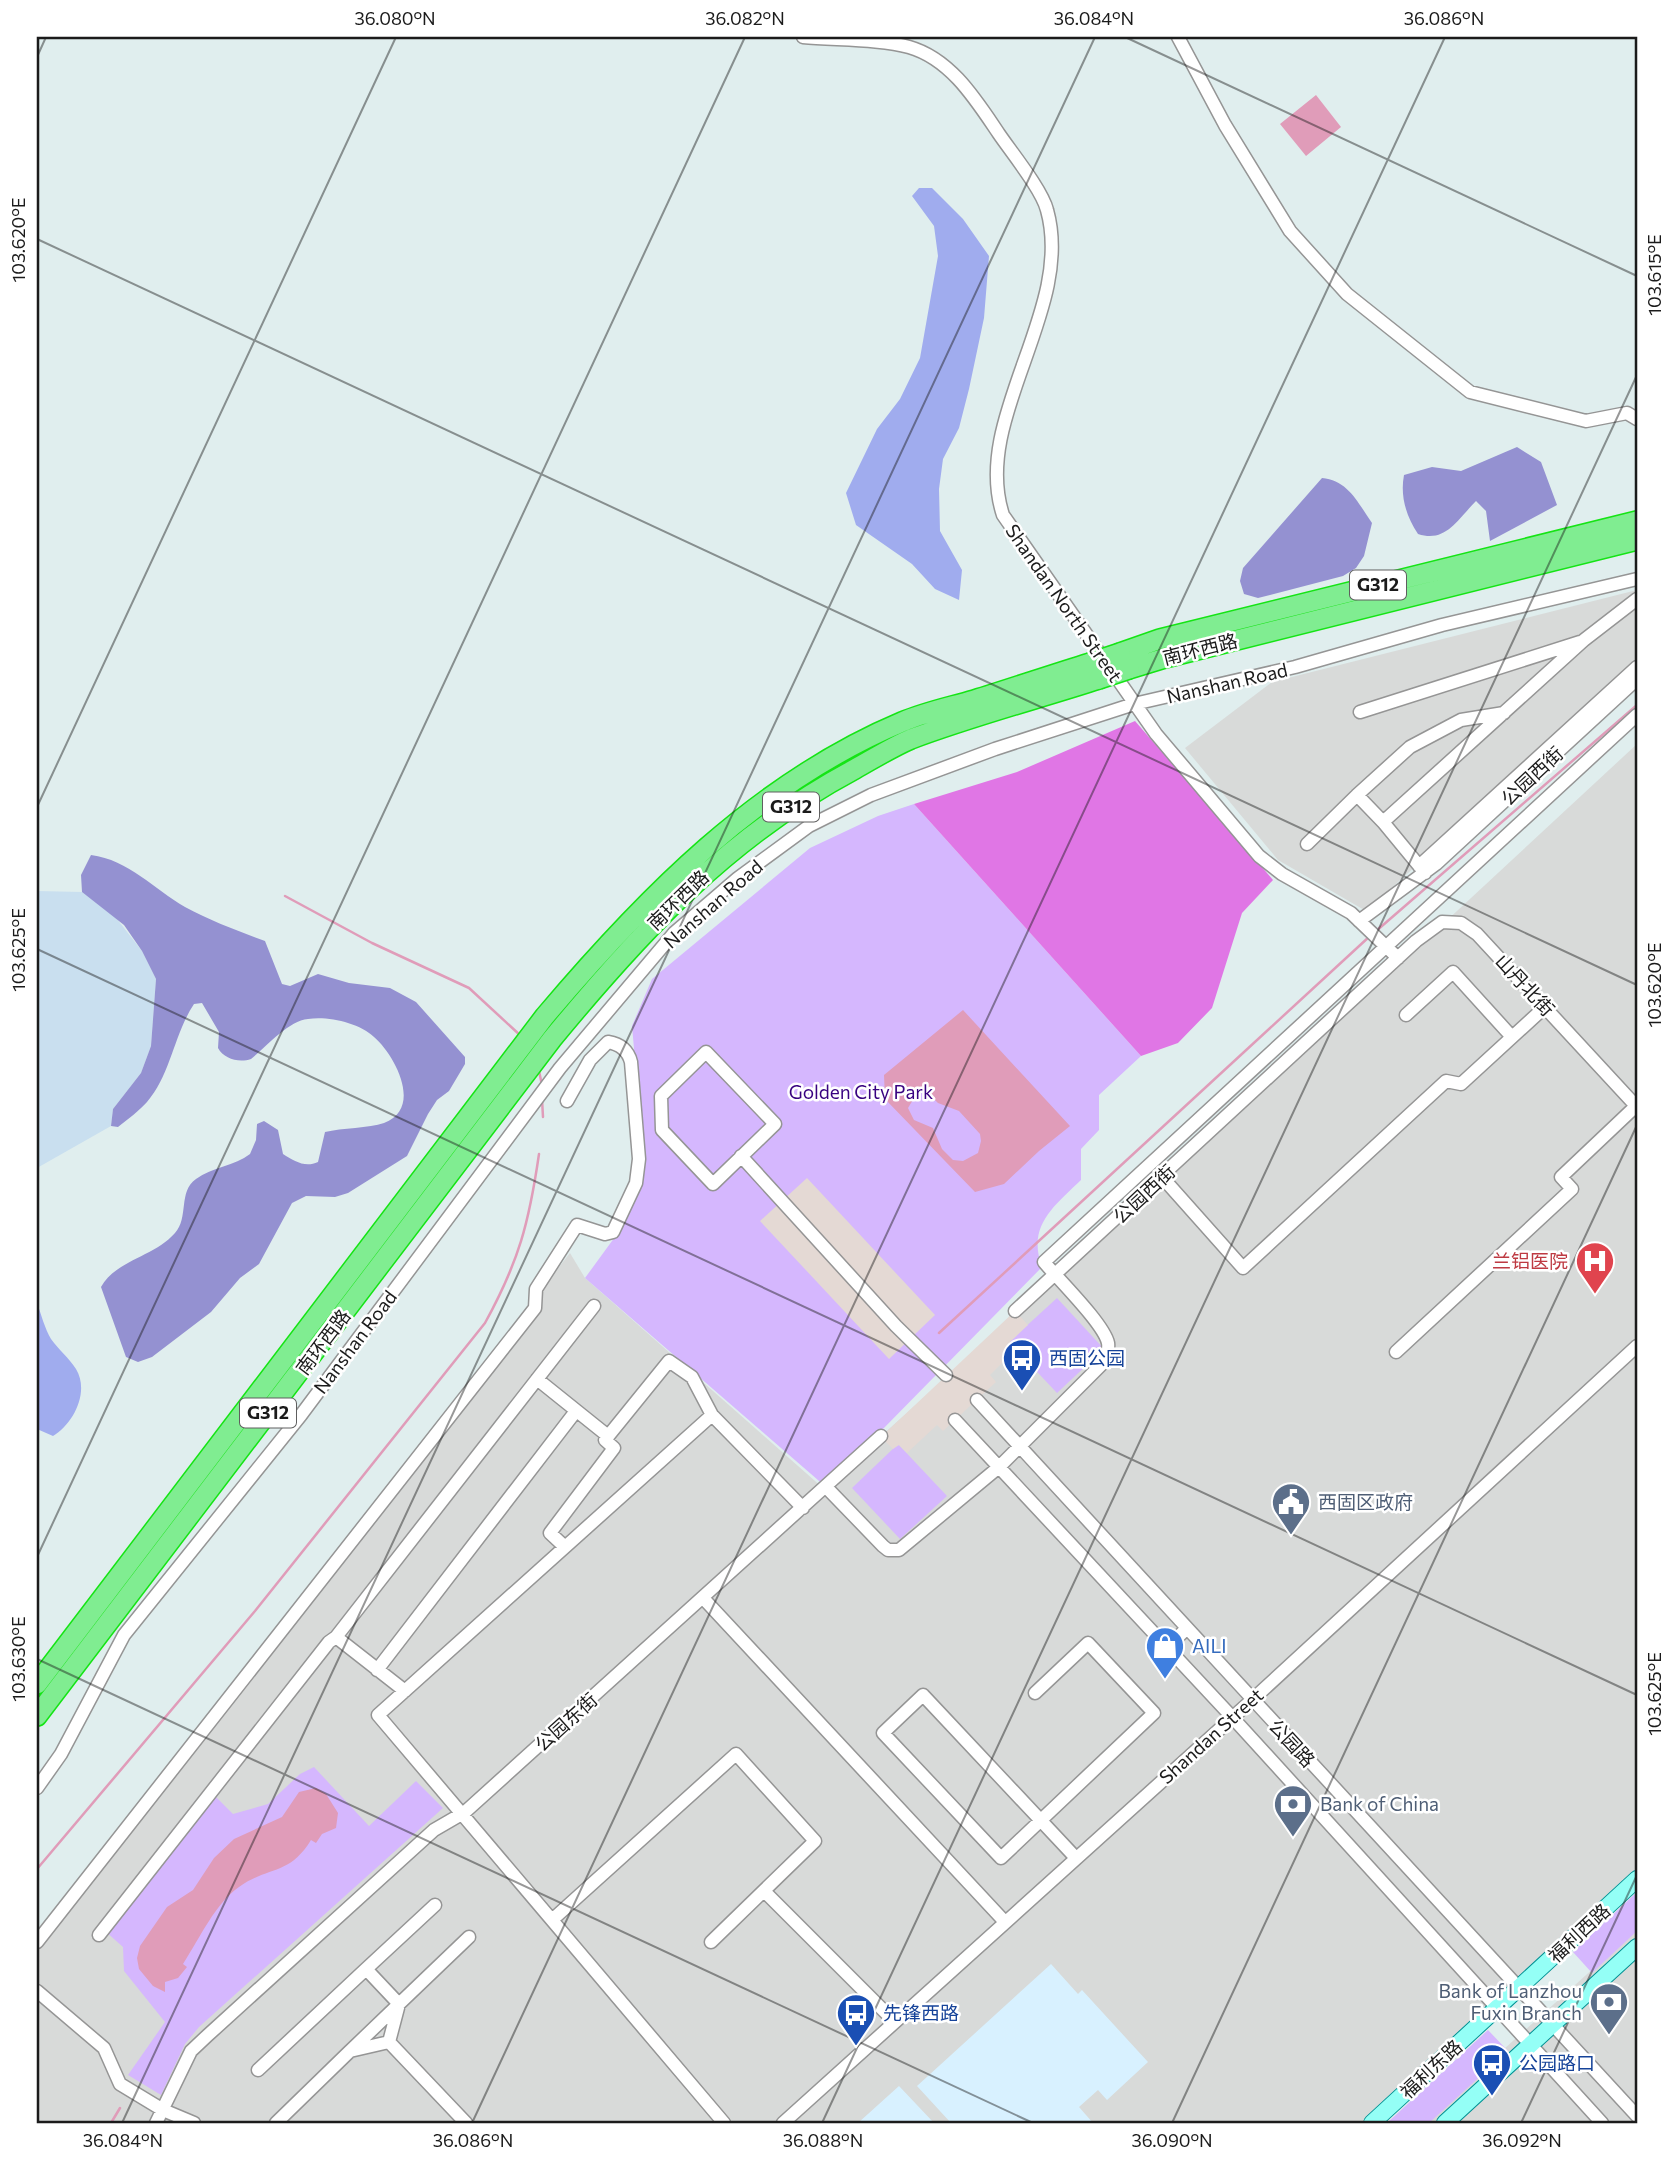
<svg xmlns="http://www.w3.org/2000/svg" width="1674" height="2160" font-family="Commissioner,'Noto Sans SC',sans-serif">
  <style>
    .residential { fill: #d8dad9 }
    .education { fill: #d8f1ff }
    .farmland { fill: #c9dfef }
    .grass { fill: #a0acee }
    .forest { fill: #9491d1 }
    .park { fill: #d5b7fe }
    .pitch { fill: #e076e5 }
    .plaza { fill: #e4d9d4 }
    .water { fill: #e09cb9; fill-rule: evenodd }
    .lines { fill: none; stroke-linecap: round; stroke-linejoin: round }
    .stream { stroke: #e09cb9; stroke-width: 2.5 }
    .minor-casing { stroke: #959595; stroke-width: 15 }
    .major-casing { stroke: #009193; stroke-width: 18 }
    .highway-casing { stroke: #15e415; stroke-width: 22 }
    .minor { stroke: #fff; stroke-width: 12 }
    .major { stroke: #94fff6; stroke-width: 16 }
    .highway { stroke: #80ed91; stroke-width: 19 }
    .highway-bridge-casing { stroke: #15e415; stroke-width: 22; stroke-linecap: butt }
    .highway-bridge { stroke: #80ed91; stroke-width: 19 }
    .ticks { fill: none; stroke: #1b1b1b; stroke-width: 2; stroke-opacity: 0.45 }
    .labels { text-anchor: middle; stroke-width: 5; stroke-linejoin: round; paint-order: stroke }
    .shield { fill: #fff; stroke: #5f5f5f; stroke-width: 2 }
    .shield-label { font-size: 18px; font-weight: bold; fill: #1b1b1b }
    .street-label { font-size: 19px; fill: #1b1b1b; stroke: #fff }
    .park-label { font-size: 19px; fill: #380280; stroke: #fff }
    .health-label { font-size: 19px; fill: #be3a42; stroke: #fff; text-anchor: end }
    .transit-label { font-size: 19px; fill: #164399; stroke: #fff; text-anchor: start }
    .service-label { font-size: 19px; fill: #4e5e75; stroke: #fff; text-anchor: start }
    .shop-label { font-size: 19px; fill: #366cbe; stroke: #fff; text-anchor: start }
    .neatline { fill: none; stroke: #1b1b1b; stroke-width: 2.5 }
    .ticks-label { font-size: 18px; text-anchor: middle; fill: #1b1b1b }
  </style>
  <rect width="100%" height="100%" fill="#e0eeee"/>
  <path class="residential" d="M1637 590V666L1366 911 1278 860 1185 748 1272 682Z
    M1637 744V1891L1383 2123H37V1931L570 1253 585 1278 823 1488 1167 1180Z
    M1637 1929V2123H1422Z"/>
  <path class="education" d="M1051 1964 1078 1994 1082 1990 1148 2062 1107 2100 1098 2090 1079 2107 1093 2123H951L917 2086Z
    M899 2086 934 2123H858Z"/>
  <path class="farmland" d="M37 891 82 892 113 914 142 951 156 979 151 1046 141 1073 113 1109 111 1126 37 1168Z"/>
  <path class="grass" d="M919 188H932L963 219 989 256 984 318 969 389 959 428 943 459 939 489 940 531 962 570 959 600 935 589 912 564 856 525 846 493 877 429 900 399 920 358 938 256 934 226 912 196Z
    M37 1303C41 1314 45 1329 51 1339 59 1350 69 1358 76 1369 90 1392 73 1424 53 1436L37 1429Z"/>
  <path class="forest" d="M1517 447 1541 462 1557 505 1490 541 1486 511 1476 501C1457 520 1446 543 1418 534 1406 516 1400 496 1404 475L1432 467 1461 471Z
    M1322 478C1348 480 1358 503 1372 523L1364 556 1356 568 1343 576 1258 598 1244 594 1240 581 1243 568Z
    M91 855C129 860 154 889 185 907 211 921 238 931 265 941L282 984 290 986 318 974 349 983 390 988 416 1002 465 1057V1064L449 1091 437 1100 428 1114 407 1156 348 1193 335 1197 306 1196 292 1203 259 1264 240 1278 211 1312 152 1357 138 1362 126 1357 101 1287C116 1260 154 1257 175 1233 189 1218 178 1191 196 1179 212 1167 235 1166 250 1154L256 1140 257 1124 264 1121 278 1130 283 1154C294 1161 305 1168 318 1162L325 1132C342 1128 369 1128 384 1123 424 1108 394 1054 374 1037 359 1023 329 1016 308 1019 288 1021 266 1047 251 1059 239 1063 224 1059 218 1048L219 1032 202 1003 194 1004C174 1034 171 1074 147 1102 139 1111 128 1119 118 1127L111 1126 113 1109 141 1073 151 1046 156 979 142 951 124 925 82 892 81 875Z"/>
  <path class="park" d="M914 804 1141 1056 1099 1095V1130L1081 1149V1180C1053 1207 1027 1226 1042 1267L826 1487 585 1278 620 1230 642 1184 640 1116 632 1026 652 979 810 848 878 816Z
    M1057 1298 1104 1349 1057 1393 1009 1342Z
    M898 1444 947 1496 900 1539 852 1488Z
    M314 1767 369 1826 416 1781 443 1808 199 2027 185 2044 161 2095 128 2075 165 2022 124 1971 123 1947 105 1931 214 1795 233 1814 268 1804 300 1774Z
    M1637 1892V1931L1592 1973 1573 1952Z
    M1488 2030 1508 2051 1429 2123H1387Z"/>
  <path class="pitch" d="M1135 721 1273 880 1242 913 1212 1008 1178 1043 1141 1056 914 804 1017 772Z"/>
  <path class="plaza" d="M807 1178 935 1315 889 1359 760 1221Z
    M1015 1311 1028 1325 1010 1342 1016 1349 990 1375 996 1382 943 1431 937 1425 907 1453 899 1445 893 1449 881 1437Z"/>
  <path class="water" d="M1316 95 1341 127 1306 156 1280 124Z
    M963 1010 1070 1126 1039 1151 1004 1184 975 1192 885 1099 884 1075ZM926 1091 938 1103 959 1111 980 1134 981 1141 978 1153 963 1161 953 1160 942 1149 933 1128 914 1120 908 1108 917 1093Z
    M316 1788 326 1794 338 1813 336 1828 322 1834 316 1843 311 1840C289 1876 268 1866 239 1887 215 1904 201 1936 183 1964L187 1967 178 1978 165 1982V1992L153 1986 139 1969 137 1958 140 1946 167 1907 193 1890 214 1858 234 1839 282 1817 299 1792Z"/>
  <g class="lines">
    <path class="stream" d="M285 896 372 943 469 988 521 1036
      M1375 932 1637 705
      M539 1071 542 1085
      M542 1099 543 1117
      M939 1333 1370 936
      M37 1869 255 1611 485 1323C519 1261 529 1223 539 1154
      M111 2123 120 2108"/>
    <g class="minor-casing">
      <path id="minor" d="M803 37C834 40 881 39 909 47 951 59 976 100 999 134 1012 153 1042 190 1047 210 1075 310 971 418 1003 515L1156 734 1259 856 1282 874 1351 913 1398 958
        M1178 37 1225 125 1290 231 1347 294 1470 392 1586 421 1627 413 1637 419
        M1360 712 1580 642
        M1383 822 1357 795 1410 747 1461 720 1504 713
        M1307 844 1357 795
        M1419 866 1637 667
        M1425 873 1383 822 1584 640 1637 599
        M1359 921 1436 864 1637 679
        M1406 1015 1453 972 1512 1037
        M706 1052 775 1124 713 1184 662 1130 661 1096Z
        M741 1156 896 1326 946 1375
        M1162 1177 1243 1268 1446 1081 1461 1084 1545 1007
        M1015 1311 1416 941 1442 922 1461 923 1477 934 1637 1107
        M1396 1352 1572 1189 1561 1177 1636 1106
        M537 1379 608 1436
        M977 1400 1637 2116
        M712 1415 378 1715 724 2123
        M955 1420 1232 1717 1602 2123
        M826 1487 883 1546 888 1550H899L999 1467 1106 1360C1107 1355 1109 1348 1108 1343 1104 1324 1058 1279 1044 1262L1637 715
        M565 1547 550 1533 614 1448 605 1440 669 1361 692 1377 712 1415 803 1508
        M703 1598 1005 1922
        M1168 1647 1186 1629
        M377 1670 576 1411
        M405 1691 336 1637 594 1306
        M1035 1693 1088 1643 1154 1713 1001 1858 883 1733 923 1695 1076 1858
        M37 1788 61 1754 124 1635 301 1415 560 1068 674 933 738 878 809 826 871 795 995 749 1134 704 1295 667 1442 625 1637 579
        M764 1891 895 2022
        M552 1920 736 1754 815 1841 711 1942
        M99 1935 329 1642 336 1637
        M37 1942 535 1308 536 1289 577 1225 605 1234 613 1232 636 1183 639 1159 631 1062C628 1050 620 1044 608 1042L590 1060 567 1101
        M37 1991 104 2048 120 2084 163 2110 194 2123
        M389 2042 399 2004 469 1937
        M389 2042 466 2123
        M350 2051 399 2004 366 1969 435 1905
        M258 2070 366 1969
        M156 2123 191 2051 208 2035 434 1830 465 1812 881 1436
        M276 2123 350 2051 389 2042
        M783 2123 1252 1700 1637 1346"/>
    </g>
    <g class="major-casing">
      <path id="major" d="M1372 2123 1637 1879
        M1445 2123 1637 1947"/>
    </g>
    <g class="highway-casing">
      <path id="highway" d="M1120 653 1160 639 1637 521
        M1129 669 1165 658 1637 540
        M37 1684 545 1016C645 898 757 783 902 722 925 712 950 707 974 700 1013 688 1051 675 1090 663
        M37 1716 552 1039C641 931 729 836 855 769 873 759 892 747 911 739 972 716 1037 699 1099 679"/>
    </g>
    <use href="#minor" class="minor"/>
    <use href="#major" class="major"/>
    <use href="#highway" class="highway"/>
    <g class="highway-bridge-casing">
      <path id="highway-bridge" d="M1090 663 1120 653
        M1099 679 1129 669"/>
    </g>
    <use href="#highway-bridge" class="highway-bridge"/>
  </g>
  <path class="ticks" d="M1125 37 1637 276M37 57 46 37M37 239 1637 985M37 807 396 37M37 949 1637 1695M37 1557 745 37M37 1659 1033 2123M122 2123 1095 37M472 2123 1445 37M822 2123 1637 375M1172 2123 1637 1125M1521 2123 1637 1875"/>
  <defs>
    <g id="hospital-pin" transform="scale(2.0125)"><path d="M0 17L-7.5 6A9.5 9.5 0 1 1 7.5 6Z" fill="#e0444e" stroke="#fff"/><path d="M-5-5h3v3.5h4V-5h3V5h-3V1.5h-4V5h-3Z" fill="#fff"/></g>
    <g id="bus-pin" transform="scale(2.0125)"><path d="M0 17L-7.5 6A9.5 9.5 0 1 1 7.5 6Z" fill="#1a4fb4" stroke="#fff"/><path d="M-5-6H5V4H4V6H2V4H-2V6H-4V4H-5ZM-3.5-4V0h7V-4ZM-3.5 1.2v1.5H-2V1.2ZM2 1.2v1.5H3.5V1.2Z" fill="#fff"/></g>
    <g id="civic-pin" transform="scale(2.0125)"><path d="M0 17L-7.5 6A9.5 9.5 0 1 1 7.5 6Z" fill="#5c6f8a" stroke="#fff"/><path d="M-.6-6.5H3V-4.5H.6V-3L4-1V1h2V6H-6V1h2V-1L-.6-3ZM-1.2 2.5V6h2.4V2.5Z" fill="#fff"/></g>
    <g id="shop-pin" transform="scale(2.0125)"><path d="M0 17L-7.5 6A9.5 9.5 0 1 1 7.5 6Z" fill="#3f7fe0" stroke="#fff"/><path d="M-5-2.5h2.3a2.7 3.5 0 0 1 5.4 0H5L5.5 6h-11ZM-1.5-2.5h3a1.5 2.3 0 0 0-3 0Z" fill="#fff"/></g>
    <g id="bank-pin" transform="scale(2.0125)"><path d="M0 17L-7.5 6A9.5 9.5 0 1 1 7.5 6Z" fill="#5c6f8a" stroke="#fff"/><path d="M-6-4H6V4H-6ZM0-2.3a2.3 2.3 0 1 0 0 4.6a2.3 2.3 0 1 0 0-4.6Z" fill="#fff"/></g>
  </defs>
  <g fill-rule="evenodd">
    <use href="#hospital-pin" x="1595" y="1261"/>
    <use href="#bus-pin" x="1022" y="1358"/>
    <use href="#civic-pin" x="1291" y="1502"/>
    <use href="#shop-pin" x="1165" y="1646"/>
    <use href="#bank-pin" x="1293" y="1804"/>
    <use href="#bank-pin" x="1609" y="2002"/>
    <use href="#bus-pin" x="856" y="2013"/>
    <use href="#bus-pin" x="1492" y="2063"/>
  </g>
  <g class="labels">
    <g class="shield">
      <rect x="1350" y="570.5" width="56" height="29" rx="5"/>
      <rect x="763" y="792.5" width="56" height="29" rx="5"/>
      <rect x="240" y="1398.5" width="56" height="29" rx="5"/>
    </g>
    <g class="shield-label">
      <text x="1378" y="591">G312</text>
      <text x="791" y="813">G312</text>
      <text x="268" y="1419">G312</text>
    </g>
    <g class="street-label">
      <text transform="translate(1064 603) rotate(55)" y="7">Shandan North Street</text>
      <text transform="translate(1200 649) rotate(-14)" y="7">南环西路</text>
      <text transform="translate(1227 683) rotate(-13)" y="7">Nanshan Road</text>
      <text transform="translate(1532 776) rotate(-43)" y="7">公园西街</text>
      <text transform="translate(678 900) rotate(-44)" y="7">南环西路</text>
      <text transform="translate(713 904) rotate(-41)" y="7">Nanshan Road</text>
      <text transform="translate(1525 985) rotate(47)" y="7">山丹北街</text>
      <text transform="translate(1144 1194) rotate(-43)" y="7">公园西街</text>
      <text transform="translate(323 1342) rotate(-53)" y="7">南环西路</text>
      <text transform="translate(355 1342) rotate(-53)" y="7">Nanshan Road</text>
      <text transform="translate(566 1722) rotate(-42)" y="7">公园东街</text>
      <text transform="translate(1211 1736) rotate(-42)" y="7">Shandan Street</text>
      <text transform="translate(1292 1743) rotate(47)" y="7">公园路</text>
      <text transform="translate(1579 1933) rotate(-43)" y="7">福利西路</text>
      <text transform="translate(1431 2069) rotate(-43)" y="7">福利东路</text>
    </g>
    <g class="park-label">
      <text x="861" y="1099">Golden City Park</text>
    </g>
    <g class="health-label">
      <text x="1568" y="1268">兰铝医院</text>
    </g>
    <g class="transit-label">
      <text x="1049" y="1365">西固公园</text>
      <text x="883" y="2020">先锋西路</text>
      <text x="1519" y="2070">公园路口</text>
    </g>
    <g class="service-label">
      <text x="1318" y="1509">西固区政府</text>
      <text x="1320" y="1811">Bank of China</text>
      <text x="1582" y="1998" text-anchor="end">Bank of Lanzhou<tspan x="1582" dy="22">Fuxin Branch</tspan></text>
    </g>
    <g class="shop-label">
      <text x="1192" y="1653">AILI</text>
    </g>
  </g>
  <rect width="1674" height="2160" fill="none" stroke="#ffffff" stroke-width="77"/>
  <rect x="38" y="38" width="1598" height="2084" class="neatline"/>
  <g class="ticks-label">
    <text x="395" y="25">36.080°N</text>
    <text x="745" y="25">36.082°N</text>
    <text x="1094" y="25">36.084°N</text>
    <text x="1444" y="25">36.086°N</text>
    <text transform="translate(19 240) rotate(-90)" y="6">103.620°E</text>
    <text transform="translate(1655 275) rotate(-90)" y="6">103.615°E</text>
    <text transform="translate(19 950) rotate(-90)" y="6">103.625°E</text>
    <text transform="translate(1655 985) rotate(-90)" y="6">103.620°E</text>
    <text transform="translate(19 1659) rotate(-90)" y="6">103.630°E</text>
    <text transform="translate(1655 1694) rotate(-90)" y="6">103.625°E</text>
    <text x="123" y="2147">36.084°N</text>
    <text x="473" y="2147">36.086°N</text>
    <text x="823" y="2147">36.088°N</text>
    <text x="1172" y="2147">36.090°N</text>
    <text x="1522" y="2147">36.092°N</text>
  </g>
</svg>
